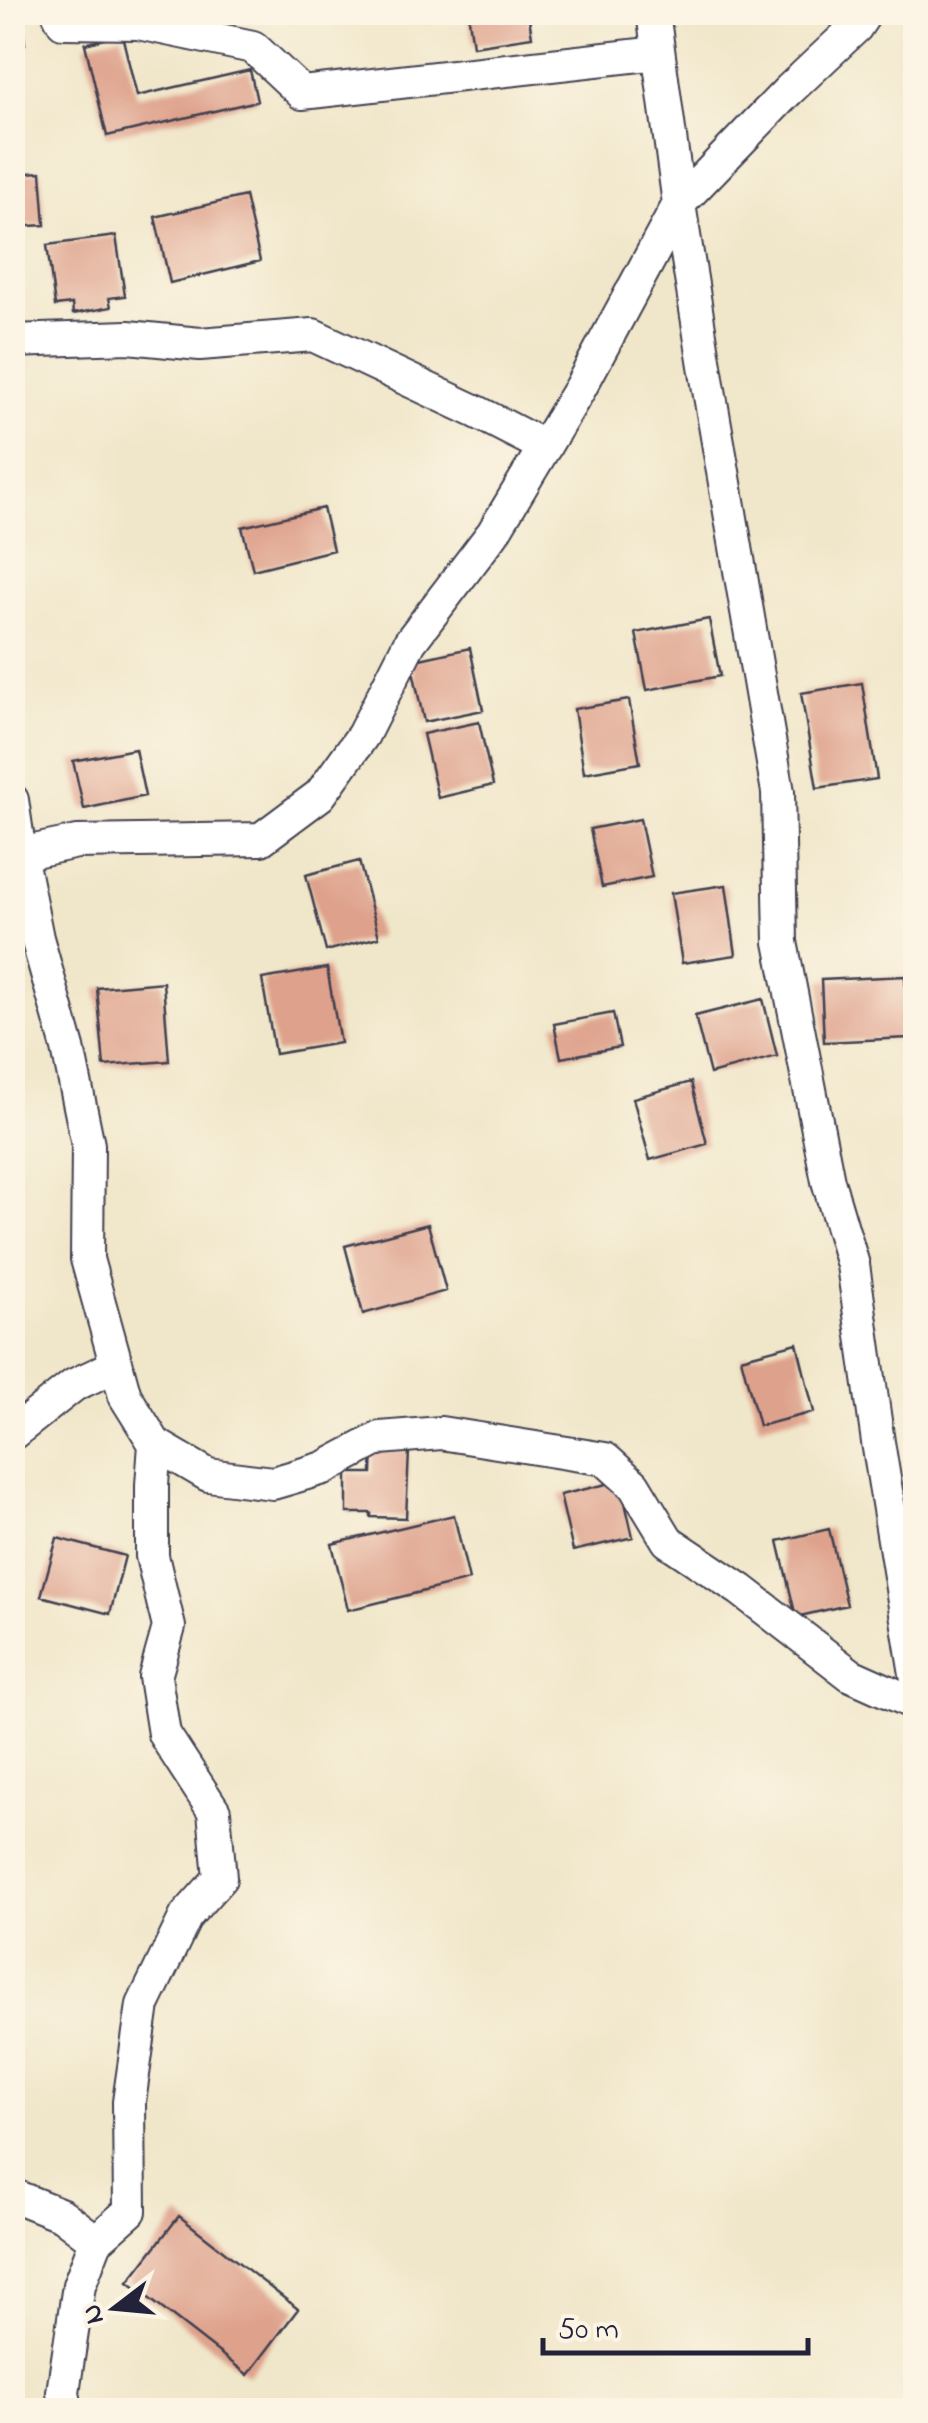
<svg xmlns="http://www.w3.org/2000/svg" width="928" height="2423" font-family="'Indie Flower',sans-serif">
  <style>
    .building { fill: #dea18b }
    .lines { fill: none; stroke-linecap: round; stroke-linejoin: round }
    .minor-casing { stroke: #413f50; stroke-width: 36 }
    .minor { stroke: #fff; stroke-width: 32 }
  </style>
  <rect width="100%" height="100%" fill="#fcf5e5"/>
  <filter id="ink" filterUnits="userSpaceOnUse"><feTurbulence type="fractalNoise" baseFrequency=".01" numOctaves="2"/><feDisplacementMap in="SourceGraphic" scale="20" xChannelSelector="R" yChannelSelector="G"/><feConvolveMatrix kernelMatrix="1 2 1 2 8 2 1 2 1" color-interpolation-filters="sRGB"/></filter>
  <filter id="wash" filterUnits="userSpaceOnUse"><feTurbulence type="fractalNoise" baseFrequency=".0048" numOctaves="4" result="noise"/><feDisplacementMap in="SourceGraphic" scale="40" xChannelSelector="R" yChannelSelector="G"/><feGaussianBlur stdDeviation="2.25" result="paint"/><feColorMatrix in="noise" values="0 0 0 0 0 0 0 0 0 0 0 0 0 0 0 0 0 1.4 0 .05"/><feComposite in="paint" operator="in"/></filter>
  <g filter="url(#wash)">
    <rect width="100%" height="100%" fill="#f0e6c9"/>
    <g id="blocks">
      <path class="building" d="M12 12H21L25 44 12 46Z
        M468 12H528L532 37 473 46Z
        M122 35 137 96 250 70 257 101 107 136 85 44Z
        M41 172 45 225 12 227V174Z
        M245 196 260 261 170 283 155 217Z
        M116 236 125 296 109 298 111 307 73 314 72 304 55 306 47 245Z
        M323 508 333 550 253 570 242 527Z
        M709 619 720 676 647 690 636 633Z
        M470 648 483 710 424 722 411 661Z
        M862 683 877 779 817 788 801 693Z
        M629 700 640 763 584 773 574 709Z
        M479 722 493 785 438 798 423 734Z
        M135 749 145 796 84 809 73 761Z
        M640 819 652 877 602 887 590 829Z
        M359 861 379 937 326 951 306 875Z
        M726 885 736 955 682 963 671 893Z
        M327 968 340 1043 275 1054 262 979Z
        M905 976 908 1038 824 1042 821 980Z
        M163 982 169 1061 104 1066 97 988Z
        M763 999 777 1056 710 1074 695 1016Z
        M613 1013 620 1047 561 1058 554 1024Z
        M691 1082 707 1144 650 1160 633 1098Z
        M428 1224 446 1291 363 1314 345 1246Z
        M797 1343 814 1412 759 1426 741 1358Z
        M373 1449 409 1451 406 1518 371 1517V1513H347V1473H372Z
        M620 1481 633 1537 573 1551 560 1495Z
        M454 1515 469 1580 348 1610 332 1544Z
        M829 1529 847 1605 796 1617 778 1541Z
        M57 1538 125 1556 110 1614 41 1596Z
        M179 2216 298 2309 248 2375 128 2282Z"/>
    </g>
  </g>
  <g filter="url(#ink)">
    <use href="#blocks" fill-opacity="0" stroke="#413f50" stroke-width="2.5"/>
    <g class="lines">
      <g class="minor-casing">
        <path id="minor" d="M58 12 63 22 138 23 253 47 302 93 658 53
          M653 12 679 204 708 384 778 792 781 942 828 1181 853 1265 878 1442 916 1674
          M866 12 856 27 788 91 679 204 580 388 493 533 410 642 363 735 320 795 261 839 77 842 20 854 37 938 68 1048 88 1145 87 1259 125 1396 155 1444 208 1475 273 1483 324 1468 380 1438 441 1433 605 1459 634 1485 668 1541 741 1590 851 1675 916 1704
          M12 341 128 337 200 344 313 335 477 412 545 447
          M12 800 20 854
          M12 1434 74 1385 117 1365
          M12 2195 62 2215 96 2241 79 2285 63 2392 66 2410
          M96 2241 130 2211 129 2102 143 2005 186 1916 220 1878 214 1811 164 1734 155 1677 169 1627 152 1556V1485L155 1444"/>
      </g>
      <use href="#minor" class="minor"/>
    </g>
  </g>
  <rect width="928" height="2423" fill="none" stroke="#fcf5e5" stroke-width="50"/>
  <g transform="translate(115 2308) rotate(254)" stroke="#fcf5e5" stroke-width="8" paint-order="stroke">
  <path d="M0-8L18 38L0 25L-18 38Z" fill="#22223b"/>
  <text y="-15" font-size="28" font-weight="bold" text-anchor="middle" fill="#22223b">N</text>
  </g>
  <path d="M543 2338v15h265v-15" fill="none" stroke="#22223b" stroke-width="5"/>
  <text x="558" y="2338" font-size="30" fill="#22223b" stroke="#fcf5e5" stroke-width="8" paint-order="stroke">50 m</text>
</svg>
